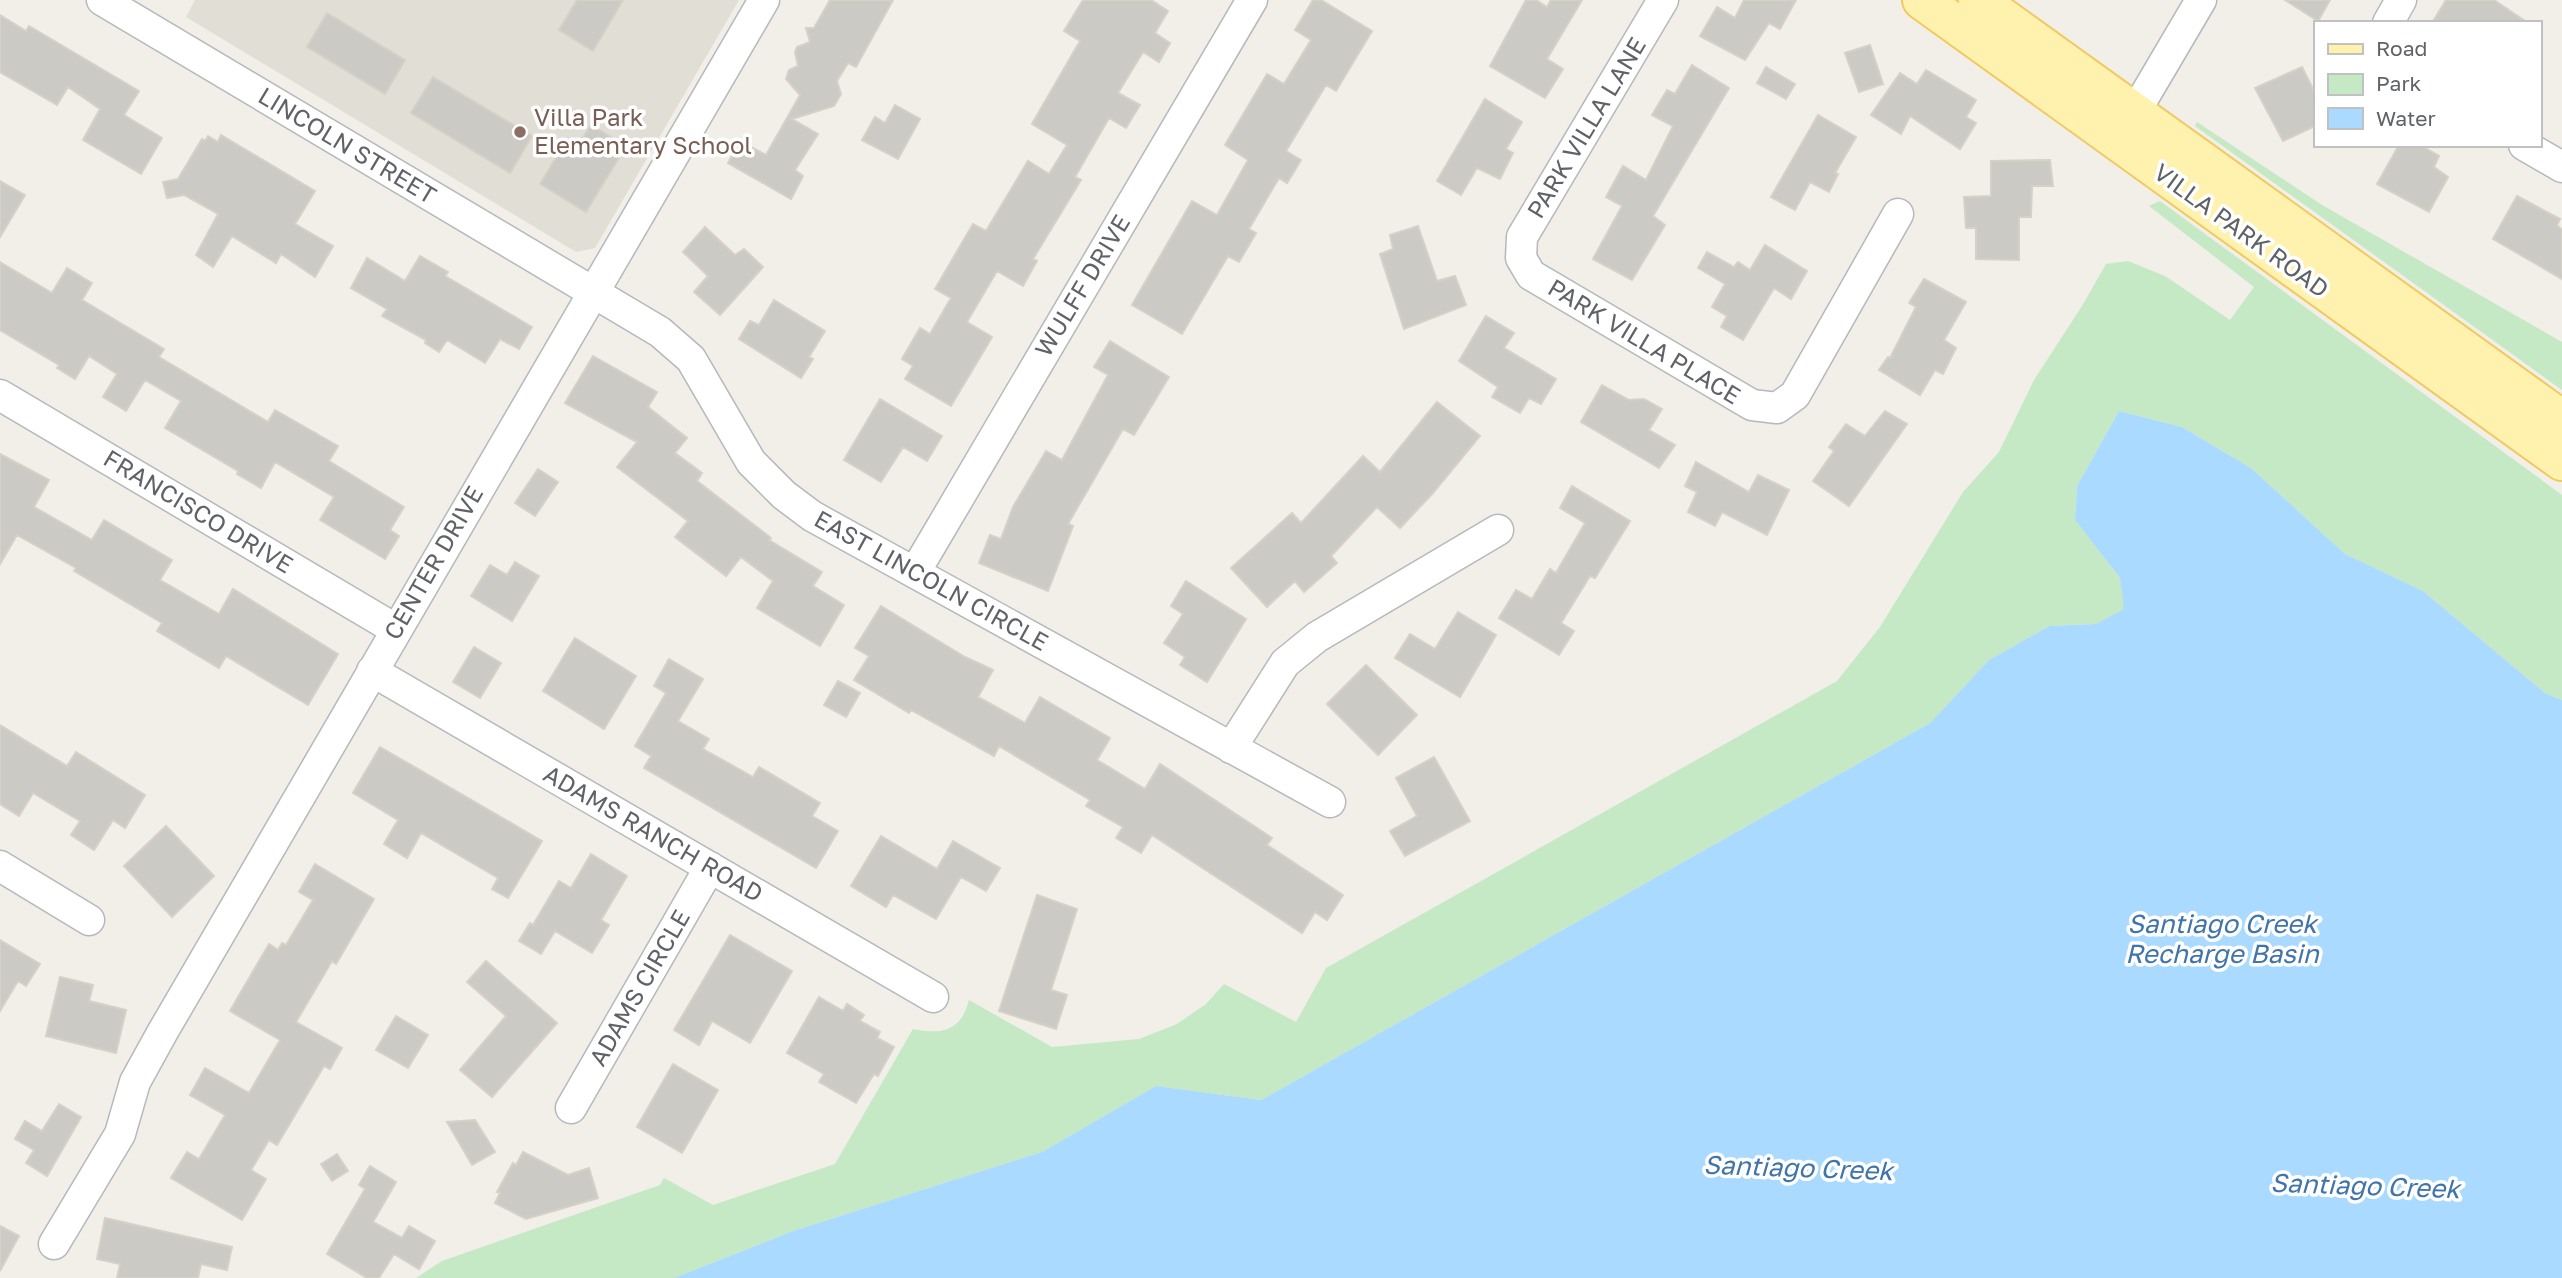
<svg xmlns="http://www.w3.org/2000/svg" width="2562" height="1278" font-family="'Golos Text',sans-serif">
  <style>
    .education { fill: #e1ded6 }
    .green { fill: #c5e8c5 }
    .water { fill: #aadaff }
    .building { fill: #cccac5; stroke: #d6d1c6; stroke-width: 2 }
    .lines { fill: none; stroke-linecap: round; stroke-linejoin: round }
    .minor-casing { stroke: #b5b8bc; stroke-width: 33 }
    .major-casing { stroke: #f2c960; stroke-width: 42 }
    .minor { stroke: #fff; stroke-width: 30 }
    .major { stroke: #fff2af; stroke-width: 38 }
    .education-dot { fill: #8d6e63; stroke: #fff; stroke-width: 2.5 }
    .labels { text-anchor: middle; stroke-width: 7; stroke-linejoin: round; paint-order: stroke }
    .education-label { font-size: 24px; fill: #785e54; stroke: #fff; text-anchor: start }
    .street-label { font-size: 24px; fill: #5f6368; stroke: #fff }
    .water-label { font-size: 26px; font-style: italic; fill: #4174aa; stroke: #fff }
  </style>
  <rect width="100%" height="100%" fill="#f1efe8"/>
  <path class="education" d="M195 0H739L595 248 576 252 186 17Z"/>
  <path class="green" d="M2197 122 2322 205 2562 342V390L2195 126Z
    M2160 201 2562 495V700L2545 693 2423 591 2345 554 2251 468 2182 427 2119 411 2077 486 2075 520 2120 578 2125 609 2096 624 2049 626 1989 660 1930 723 1261 1100 1156 1086 1042 1152 793 1231 674 1278H416L442 1261 660 1185 664 1178 713 1205 835 1164 913 1029C943 1035 961 1031 969 1000L1052 1047 1139 1039 1177 1024 1206 1004 1224 984 1296 1022 1326 968 1837 681 1880 627 1963 492 1999 452 2034 380 2082 306 2106 264 2128 261 2165 276 2230 320 2254 287 2149 206Z"/>
  <path class="water" d="M2119 411 2182 427 2251 468 2345 554 2423 591 2545 693 2562 700V1278H674L793 1231 1042 1152 1156 1086 1261 1100 1930 723 1989 660 2049 626 2096 624 2124 609 2120 578 2075 520 2077 486Z"/>
  <path class="building" d="M577 0H623L593 51 559 30Z
    M830 0H893L856 67 848 63 837 81 841 94 834 106 792 119 818 134 795 170 803 176 791 199 728 163 740 141 766 155 800 95 786 79 789 70 798 66 795 52 797 47 810 42 806 28H814Z
    M1083 0H1151L1168 11 1155 33 1170 43 1159 62 1143 52 1118 93 1140 105 1126 128 1109 118 1075 177 1081 180 1033 259 1037 261 1023 286 997 271 967 322 992 337 951 406 905 379 913 366 902 359 920 328 930 334 951 298 935 289 973 224 986 231 1028 161 1049 174 1067 145 1032 124 1080 41 1064 31Z
    M1313 0H1321L1372 31 1336 91 1326 85 1286 151 1301 160 1287 183 1279 178 1249 229 1256 233 1239 262 1228 256 1182 334 1132 305 1192 201 1217 215 1248 160 1225 145 1267 74 1284 84 1311 40 1295 30Z
    M1526 0H1536L1547 7 1551 0H1582L1547 59 1563 69 1545 98 1490 66Z
    M1744 0H1796L1780 29 1769 23 1745 60 1700 36 1717 7 1735 18Z
    M2285 0H2330L2318 21Z
    M2446 0H2494L2528 23H2432Z
    M327 13 405 60 385 94 307 47Z
    M0 15 26 31 29 26 139 91 124 115 162 138 141 174 83 140 100 109 68 87 57 105 0 72Z
    M1870 45 1883 84 1859 92 1845 53Z
    M1692 65 1729 88 1653 216 1665 225 1632 280 1593 259 1622 206 1606 197 1623 166 1646 180 1673 126 1652 115 1667 90 1675 94Z
    M1766 67 1795 84 1786 99 1757 83Z
    M2302 67 2315 93V126L2283 141 2255 88Z
    M1926 70 1976 100 1966 117 1976 123 1960 149 1910 116 1901 134 1871 115 1900 73 1917 84Z
    M433 77 532 136 510 173 411 113Z
    M1485 99 1522 122 1506 149 1513 153 1500 179 1477 168 1461 195 1437 181Z
    M895 105 920 119 898 159 862 140 875 117 885 123Z
    M1818 115 1856 137 1835 173 1838 174 1829 192 1810 182 1795 210 1771 197Z
    M591 125 626 146 586 212 540 184 566 141 577 147Z
    M221 135 315 191 295 224 333 246 315 277 281 254 276 263 232 236 213 267 196 255 218 214 184 195 167 198 163 182 178 179 202 139 205 141 208 136 218 142Z
    M2399 145H2420L2439 156 2434 167 2448 177 2429 212 2377 184Z
    M2050 160 2053 186H2032L2031 217H2019V260L1976 259V228H1966L1964 197 1991 196V161Z
    M0 181 25 195 0 237Z
    M2517 196 2560 219 2557 225 2562 230V279L2493 239Z
    M1418 226 1437 281 1455 276 1466 305 1404 329 1380 254 1393 249 1390 235Z
    M705 227 735 255 744 249 763 267 720 315 694 292 708 276 683 252Z
    M1765 245 1807 271 1791 299 1774 288 1743 340 1721 327 1727 316 1712 307 1725 284 1698 268 1707 252 1734 267 1738 262 1750 270Z
    M420 256 448 272 445 276 532 327 519 349 500 339 485 363 447 340 439 352 425 343 426 340 382 316 387 309 351 288 367 258 405 281Z
    M0 262 52 293 67 268 92 283 82 300 164 349 159 357 268 422 275 410 338 446 329 461 404 507 390 530 399 536 385 559 320 520 334 497 275 462 261 488 237 474 238 471 165 428 181 401 145 380 126 411 103 397 117 374 89 356 75 379 57 368 59 365 0 330Z
    M1924 279 1966 302 1944 340 1956 348 1943 374 1935 370 1920 395 1879 370 1888 357 1890 358 1916 307 1909 303Z
    M774 300 825 331 809 357 813 359 801 378 739 339 750 321 759 325Z
    M1486 316 1514 333 1504 348 1556 379 1541 404 1529 398 1520 413 1492 397 1498 387 1459 361Z
    M1110 341 1169 377 1134 435 1123 429 1068 524 1073 526 1048 591 979 563 990 535 1001 539 1013 507 1046 451 1062 460 1108 375 1094 367Z
    M593 356 657 392 648 407 687 438 675 453 702 473 697 481 771 538 769 540 822 572 813 586 844 605 820 646 757 608 773 581 741 557 726 576 675 537 688 521 617 467 637 442 565 403Z
    M1602 385 1629 400 1644 399 1662 409 1649 430 1675 445 1659 468 1581 422Z
    M880 399 942 436 927 461 903 447 881 482 844 460Z
    M1437 402 1480 436 1433 493 1400 528 1377 507 1331 556 1337 563 1304 592 1295 581 1267 607 1231 568 1292 513 1301 523 1363 456 1380 472Z
    M1885 411 1907 424 1849 506 1813 481 1834 451 1829 447 1846 424 1865 436Z
    M0 454 49 480 34 507 92 540 104 520 172 560 160 580 219 614 233 589 338 654 308 705 226 656 219 668 157 631 162 623 74 571 76 568 17 535 0 564Z
    M1696 462 1749 492 1758 475 1789 490 1767 535 1722 512 1715 526 1688 512 1697 492 1685 486Z
    M538 469 558 482 535 516 515 503Z
    M1572 486 1630 521 1595 578 1590 576 1561 623 1574 631 1559 655 1499 618 1516 590 1532 599 1550 569 1556 573 1585 523 1560 508Z
    M515 562 539 576 512 621 471 596 490 565 507 575Z
    M1186 581 1246 619 1207 682 1180 665 1185 657 1164 643 1183 614 1171 606Z
    M881 606 965 657 993 670 978 697 1025 723 1040 697 1110 738 1097 760 1145 789 1160 764 1272 838 1267 845 1343 895 1327 920 1315 912 1302 933 1152 835 1141 853 1116 838 1123 827 1086 806 1090 800 999 746 994 756 911 710 909 713 854 680 869 656 855 648Z
    M1458 612 1496 635 1460 697 1395 658 1410 634 1435 649Z
    M575 638 636 676 604 729 543 691Z
    M474 647 501 663 480 698 453 682Z
    M669 659 703 679 678 721 709 739 703 749 753 777 759 767 820 803 812 816 838 831 816 868 644 768 651 756 635 746 666 693 654 686Z
    M1366 665 1417 715 1378 755 1327 704Z
    M838 681 860 693 846 717 824 705Z
    M0 725 67 766 76 752 145 795 125 828 113 820 94 850 71 835 80 821 33 793 19 816 0 804Z
    M380 747 542 841 508 898 492 889 498 878 421 833 407 858 384 844 398 820 353 793Z
    M1434 757 1470 821 1405 856 1390 831 1417 816 1396 778Z
    M166 826 214 876 172 917 124 866Z
    M881 836 937 869 953 841 1000 868 986 891 961 877 936 919 893 895 886 907 851 886Z
    M591 854 627 876 601 920 609 925 592 953 555 931 541 954 519 941 530 923 533 925 559 881 571 888Z
    M315 864 374 899 336 964 332 961 296 1022 342 1048 330 1069 324 1066 277 1145 269 1140 251 1170 266 1179 242 1220 171 1178 187 1152 199 1159 225 1115 190 1095 205 1068 249 1093 280 1040 230 1011 269 944 278 950 282 943 286 945 313 900 299 892Z
    M1037 895 1077 909 1051 990 1067 995 1056 1029 999 1011Z
    M730 935 792 971 750 1043 712 1021 699 1045 674 1030Z
    M0 940 40 964 26 986 18 981 0 1011Z
    M486 961 557 1023 492 1097 460 1070 506 1016 467 982Z
    M60 977 93 985 89 1001 126 1010 116 1053 46 1036Z
    M819 997 843 1011 847 1004 864 1015 860 1021 880 1032 877 1038 894 1047 878 1076 874 1074 856 1103 819 1082 824 1074 787 1053Z
    M396 1016 428 1035 408 1068 376 1050Z
    M673 1064 718 1090 682 1153 637 1127Z
    M59 1104 81 1117 47 1176 26 1163 34 1150 15 1139 25 1121 42 1131Z
    M475 1120 495 1152 472 1165 447 1122Z
    M523 1152 568 1175 589 1168 598 1198 526 1219 495 1203 500 1193 497 1192 513 1163 516 1165Z
    M337 1154 348 1171 332 1181 321 1164Z
    M370 1166 396 1182 373 1222 402 1238 409 1226 435 1241 419 1269 394 1254 379 1278H367L327 1254 365 1189 359 1185Z
    M105 1218 232 1247 227 1270 201 1264 198 1278H117L120 1264 97 1259Z
    M0 1226 19 1236 0 1271Z"/>
  <g class="lines">
    <g class="minor-casing">
      <path id="minor" d="M102 0 660 332 691 359 751 462 784 495 812 516 1330 802
        M1663 0 1522 237 1521 258 1531 275 1752 405 1777 408 1795 395 1898 214
        M2388 23 2401 0
        M2125 129 2201 0
        M2524 145 2562 167
        M0 395 395 629
        M915 572 1252 0
        M372 671 933 997
        M1231 748 1285 663 1317 637 1498 530
        M0 866 89 920
        M571 1108 710 867
        M54 1244 120 1134 135 1082 162 1033 764 0"/>
    </g>
    <g class="major-casing">
      <path id="major" d="M1922 0 2562 461
        M1978 0 2562 420"/>
    </g>
    <use href="#minor" class="minor"/>
    <use href="#major" class="major"/>
  </g>
  <circle class="education-dot" cx="520" cy="132" r="7"/>
  <g class="labels">
    <g class="education-label">
      <text x="534" y="126">Villa Park<tspan x="534" dy="28">Elementary School</tspan></text>
    </g>
    <g class="street-label">
      <text transform="translate(1587 128) rotate(-59)" y="8">PARK VILLA LANE</text>
      <text transform="translate(347 146) rotate(31)" y="8">LINCOLN STREET</text>
      <text transform="translate(2241 231) rotate(36)" y="8">VILLA PARK ROAD</text>
      <text transform="translate(1083 286) rotate(-59)" y="8">WULFF DRIVE</text>
      <text transform="translate(1644 342) rotate(31)" y="8">PARK VILLA PLACE</text>
      <text transform="translate(198 512) rotate(31)" y="8">FRANCISCO DRIVE</text>
      <text transform="translate(434 563) rotate(-60)" y="8">CENTER DRIVE</text>
      <text transform="translate(931 581) rotate(29)" y="8">EAST LINCOLN CIRCLE</text>
      <text transform="translate(653 834) rotate(30)" y="8">ADAMS RANCH ROAD</text>
      <text transform="translate(640 988) rotate(-60)" y="8">ADAMS CIRCLE</text>
    </g>
    <g class="water-label">
      <text x="2222" y="933">Santiago Creek<tspan x="2222" dy="30">Recharge Basin</tspan></text>
      <text transform="translate(1798 1168) rotate(2)" y="9">Santiago Creek</text>
      <text transform="translate(2365 1186) rotate(2)" y="9">Santiago Creek</text>
    </g>
  </g>
  <rect x="2314" y="21" width="228" height="126" fill="#ffffff" stroke="#bfc1c3" stroke-width="2"/>
  <rect x="2328" y="44" width="35" height="10" fill="#fff2af" stroke="#bfc1c3" stroke-width="2"/>
  <text x="2376" y="56" font-size="21" fill="#5f6368">Road</text>
  <rect x="2328" y="74" width="35" height="21" fill="#c5e8c5" stroke="#bfc1c3" stroke-width="2"/>
  <text x="2376" y="91" font-size="21" fill="#5f6368">Park</text>
  <rect x="2328" y="108" width="35" height="21" fill="#aadaff" stroke="#bfc1c3" stroke-width="2"/>
  <text x="2376" y="126" font-size="21" fill="#5f6368">Water</text>
</svg>
